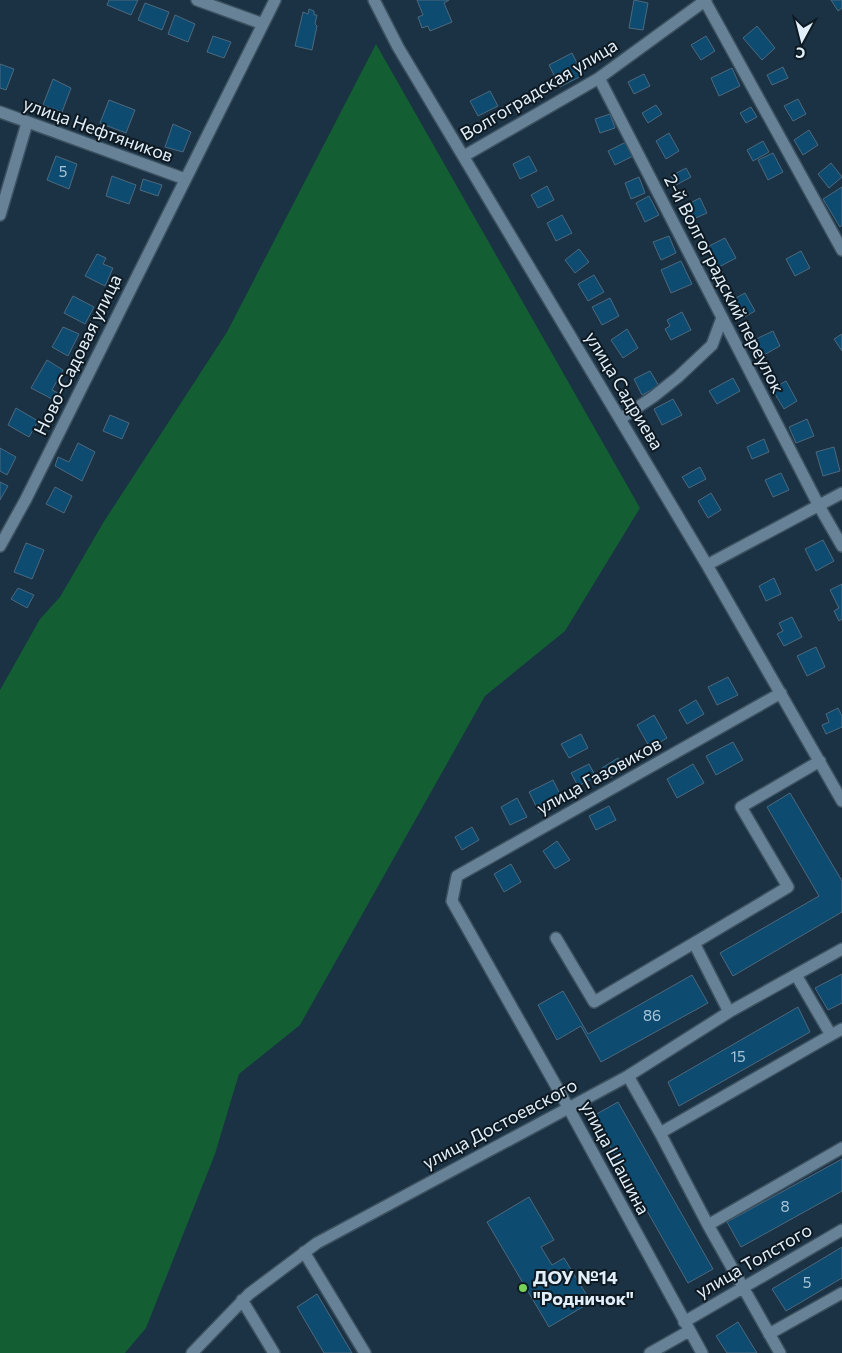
<svg xmlns="http://www.w3.org/2000/svg" width="842" height="1353" font-family="Commissioner,sans-serif">
  <style>
    .green { fill: #135e33 }
    .building { fill: #0d4b71; stroke: #4e687c }
    .lines { fill: none; stroke-linecap: round; stroke-linejoin: round }
    .minor-casing { stroke: #3c5160; stroke-width: 14 }
    .minor { stroke: #678297; stroke-width: 11 }
    .poi-dot { fill: #78d158; stroke: #0e1921; stroke-width: 2 }
    .labels { text-anchor: middle; stroke-width: 4; stroke-linejoin: round; paint-order: stroke }
    .number-label { font-size: 15px; fill: #abc6d8 }
    .street-label { font-size: 18px; fill: #e0effa; stroke: #0e1921 }
    .poi-label { font-size: 18px; font-weight: bold; fill: #e0effa; stroke: #0e1921; text-anchor: start }
  </style>
  <rect width="100%" height="100%" fill="#1a3244"/>
  <path class="green" d="M376 44 640 508 565 631 485 696 300 1025 239 1074 215 1154 146 1328 125 1353H0V690L40 619 60 597 103 523 227 332Z"/>
  <path class="building" d="M109 0H138L131 15 107 5Z
    M417 0H449L444 3 452 22 430 31 428 26 422 28 418 17 423 15Z
    M634 0 648 3 643 30 629 28Z
    M831 0H842V8L838 11Z
    M145 3 169 12 162 30 138 20Z
    M309 9 314 11V15H317L315 24 317 26 312 50 295 46 303 12 308 14Z
    M175 15 195 24 188 42 168 34Z
    M757 26 775 48 762 60 743 38Z
    M213 36 231 42 224 58 207 52Z
    M706 36 715 51 701 60 691 45Z
    M572 53 583 75 560 87 549 65Z
    M0 64 14 69 6 90 0 88Z
    M783 67 788 78 772 85 767 75Z
    M732 68 740 86 719 96 711 78Z
    M644 74 650 86 634 94 628 82Z
    M53 79 71 88 62 112 43 105Z
    M490 91 498 106 478 116 470 101Z
    M798 99 806 114 793 121 784 106Z
    M109 100 135 110 126 133 100 123Z
    M656 105 662 114 648 123 642 113Z
    M751 107 757 117 746 123 740 113Z
    M610 114 615 128 600 133 595 119Z
    M173 124 191 132 183 152 165 147Z
    M809 130 818 145 803 155 794 140Z
    M669 133 679 151 666 159 656 141Z
    M763 141 769 152 753 161 747 150Z
    M626 142 633 156 615 165 608 151Z
    M773 153 783 172 768 180 758 160Z
    M56 156 77 164 69 189 47 180Z
    M529 156 537 171 520 179 513 164Z
    M831 163 842 177 829 188 818 174Z
    M686 168 691 177 676 185 671 176Z
    M112 176 136 185 129 204 106 196Z
    M639 177 645 193 631 199 625 183Z
    M143 179 162 185 158 196 140 190Z
    M547 186 554 200 538 208 531 195Z
    M842 187V225L840 227 823 199Z
    M649 196 659 215 645 222 636 203Z
    M700 198 707 213 691 220 684 206Z
    M562 215 572 233 556 241 547 223Z
    M669 236 676 253 661 260 653 242Z
    M725 238 736 258 719 267 709 246Z
    M579 249 589 262 575 273 565 260Z
    M801 251 810 268 795 276 786 259Z
    M97 254 106 258 103 264 113 268 105 286 85 276Z
    M681 261 692 284 671 293 661 270Z
    M594 275 604 292 588 301 578 284Z
    M745 293 755 311 741 319 730 301Z
    M73 296 94 307 85 324 64 313Z
    M610 298 619 316 602 325 592 307Z
    M682 312 691 330 671 340 665 329 670 326 667 320Z
    M63 327 79 334 68 356 52 347Z
    M627 329 638 348 623 358 611 340Z
    M773 331 780 346 762 356 754 340Z
    M842 334V351L834 339Z
    M47 360 63 370 52 390 58 393 54 400 31 388Z
    M650 371 659 386 642 395 634 379Z
    M733 378 740 391 717 404 709 391Z
    M786 381 797 401 784 409 772 389Z
    M673 399 682 415 662 425 654 409Z
    M16 408 38 421 29 437 8 425Z
    M110 415 129 423 122 439 103 431Z
    M807 419 814 436 796 443 789 427Z
    M764 439 769 452 752 459 747 447Z
    M78 443 95 452 82 481 55 466 58 457 69 462Z
    M834 447 840 471 823 476 816 452Z
    M0 448 16 457 7 475 0 471Z
    M700 467 706 479 689 488 682 477Z
    M781 473 789 490 773 497 765 480Z
    M0 482 8 486 0 500Z
    M55 487 72 496 64 513 46 504Z
    M711 493 721 510 708 518 698 501Z
    M823 540 834 561 816 571 805 549Z
    M26 543 44 550 32 579 14 572Z
    M774 578 781 594 766 601 759 586Z
    M842 584V619L839 621 834 611 839 608 830 590Z
    M18 588 34 595 27 608 11 599Z
    M792 617 802 637 784 646 777 634 783 631 779 623Z
    M816 647 825 667 807 676 797 656Z
    M728 677 738 695 717 705 708 687Z
    M696 700 704 714 687 724 679 710Z
    M838 708 842 716V727L826 734 822 725 829 722 826 714Z
    M654 715 667 738 650 748 637 725Z
    M581 734 588 748 569 758 561 744Z
    M733 742 743 760 716 775 706 756Z
    M618 758 625 769 608 779 602 768Z
    M589 764 596 777 578 786 571 773Z
    M693 764 704 783 677 798 667 779Z
    M553 780 561 796 547 803 549 808 539 812 529 792Z
    M790 793 842 881V912L733 976 720 953 819 896 767 807Z
    M517 798 527 817 510 825 501 807Z
    M609 806 616 820 596 830 589 816Z
    M472 827 479 840 462 850 455 837Z
    M557 841 570 860 555 869 543 851Z
    M511 864 521 882 504 892 494 874Z
    M842 974V1003L828 1010 815 988Z
    M692 975 708 1003 601 1062 581 1026 557 1040 538 1005 563 991 588 1034Z
    M798 1007 810 1032 679 1106 668 1082Z
    M618 1102 713 1269 688 1283 593 1116Z
    M842 1159V1191L741 1247 727 1222Z
    M529 1197 554 1240 541 1247 552 1265 564 1258 591 1302 549 1327 487 1222Z
    M842 1247V1278L786 1311 772 1289Z
    M317 1294 352 1353H324L297 1307Z
    M738 1322 757 1353H727L716 1336Z"/>
  <g class="lines">
    <g class="minor-casing">
      <path id="minor" d="M197 0 263 24
        M374 0 398 47 707 565 842 801
        M705 1 842 250
        M599 78 819 506 842 546
        M0 112 185 179
        M464 156 599 78 706 0
        M0 215 27 123
        M620 419 653 397 678 377 712 345 722 318
        M0 546 26 499 275 0
        M707 565 842 493
        M556 938 594 1002 694 943
        M796 975 831 1035 842 1029
        M729 1012 694 943 788 887 741 807 820 761
        M628 1076 660 1133
        M708 1225 660 1133 831 1035
        M304 1252 365 1353
        M242 1300 274 1353
        M684 1322 842 1230
        M769 1334 842 1293
        M192 1353 249 1294 317 1243 628 1076 729 1012 842 949
        M650 1353 689 1331
        M702 1353 568 1107 452 901 457 876 781 693
        M780 1353 708 1225 842 1148"/>
    </g>
    <use href="#minor" class="minor"/>
  </g>
  <circle class="poi-dot" cx="523" cy="1288" r="5"/>
  <g class="labels">
    <g class="number-label">
      <text x="63" y="177">5</text>
      <text x="652" y="1021">86</text>
      <text x="738" y="1062">15</text>
      <text x="785" y="1212">8</text>
      <text x="807" y="1288">5</text>
    </g>
    <g class="street-label">
      <text transform="translate(539 90) rotate(-31)" y="6">Волгоградская улица</text>
      <text transform="translate(98 130) rotate(20)" y="6">улица Нефтяников</text>
      <text transform="translate(724 284) rotate(63)" y="6">2-й Волгоградский переулок</text>
      <text transform="translate(78 355) rotate(-64)" y="6">Ново-Садовая улица</text>
      <text transform="translate(624 391) rotate(59)" y="6">улица Садриева</text>
      <text transform="translate(599 776) rotate(-29)" y="6">улица Газовиков</text>
      <text transform="translate(500 1124) rotate(-28)" y="6">улица Достоевского</text>
      <text transform="translate(615 1158) rotate(62)" y="6">улица Шашина</text>
      <text transform="translate(754 1261) rotate(-30)" y="6">улица Толстого</text>
    </g>
    <g class="poi-label">
      <text x="533" y="1284">ДОУ №14<tspan x="533" dy="21">"Родничок"</tspan></text>
    </g>
  </g>
  <g transform="translate(802 40) rotate(187)" stroke="#0e1921" stroke-width="4" paint-order="stroke">
  <path d="M0-4L9 19L0 12L-9 19Z" fill="#e0effa"/>
  <text y="-8" font-size="14" font-weight="bold" text-anchor="middle" fill="#e0effa">С</text>
  </g>
</svg>
